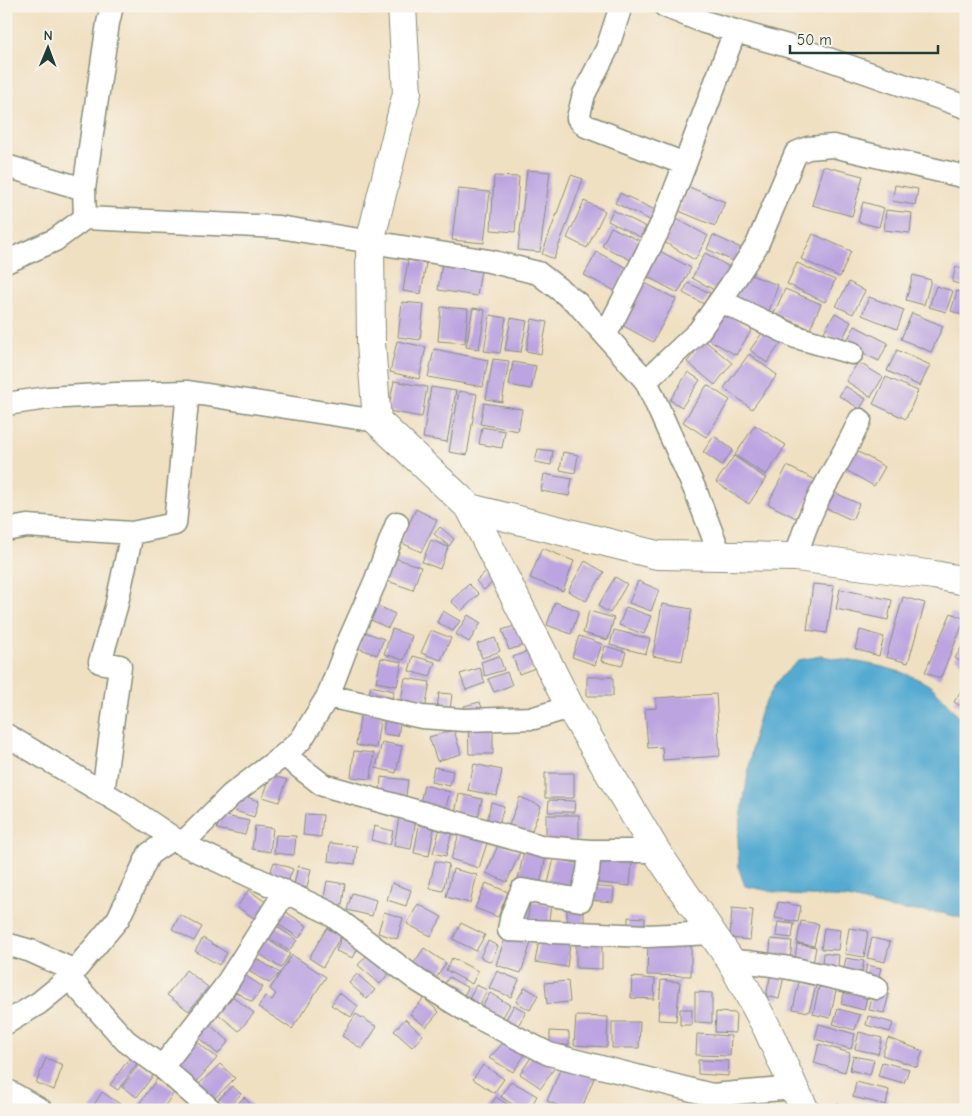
<svg xmlns="http://www.w3.org/2000/svg" width="972" height="1116" font-family="'Comic Neue',sans-serif">
  <style>
    .water { fill: #55aad1; stroke: #3a7482 }
    .building { fill: #bca4e1 }
    .lines { fill: none; stroke-linecap: round; stroke-linejoin: round }
    .minor-casing { stroke: #888e7b; stroke-width: 25 }
    .major-casing { stroke: #888e7b; stroke-width: 30 }
    .minor { stroke: #fff; stroke-width: 22 }
    .major { stroke: #fff; stroke-width: 28 }
  </style>
  <rect width="100%" height="100%" fill="#f7f3e8"/>
  <filter id="ink" filterUnits="userSpaceOnUse"><feTurbulence type="fractalNoise" baseFrequency=".02" numOctaves="2"/><feDisplacementMap in="SourceGraphic" scale="10" xChannelSelector="R" yChannelSelector="G"/><feConvolveMatrix kernelMatrix="1 2 1 2 8 2 1 2 1" color-interpolation-filters="sRGB"/></filter>
  <filter id="wash" filterUnits="userSpaceOnUse"><feTurbulence type="fractalNoise" baseFrequency=".0096" numOctaves="4" result="noise"/><feDisplacementMap in="SourceGraphic" scale="20" xChannelSelector="R" yChannelSelector="G"/><feGaussianBlur stdDeviation="1.12" result="paint"/><feColorMatrix in="noise" values="0 0 0 0 0 0 0 0 0 0 0 0 0 0 0 0 0 1.4 0 .05"/><feComposite in="paint" operator="in"/></filter>
  <g filter="url(#wash)">
    <rect width="100%" height="100%" fill="#f0e0c2"/>
    <path class="water" d="M821 656C856 662 898 666 929 685 939 692 957 715 966 726V919L942 913 892 909 848 898 790 895 745 886 739 869 738 838 754 735 761 710 778 680 799 660Z"/>
    <g id="blocks">
      <path class="building" d="M823 166 863 176 852 216 812 205Z
        M527 170 550 172 540 252 518 250Z
        M571 175 583 179 554 259 542 254Z
        M494 176 519 177 515 232 491 230Z
        M895 185 918 189 915 205 892 201Z
        M689 187 725 202 715 226 679 211Z
        M458 189 490 192 484 243 452 240Z
        M620 193 655 210 650 220 615 203Z
        M584 201 605 211 587 248 567 238Z
        M863 202 884 208 879 227 858 222Z
        M613 210 646 227 640 237 608 221Z
        M886 210 912 213 910 233 884 230Z
        M677 219 708 236 695 260 664 242Z
        M611 227 640 241 631 260 602 246Z
        M813 234 851 251 840 277 801 259Z
        M713 235 741 248 735 262 707 249Z
        M658 250 691 268 678 293 644 275Z
        M597 252 627 268 615 291 584 275Z
        M705 253 733 269 720 293 692 278Z
        M408 260 426 263 421 294 403 291Z
        M442 263 481 269 477 296 438 290Z
        M797 263 835 280 825 302 787 284Z
        M956 267 966 270V286L952 282Z
        M745 273 778 285 769 311 735 300Z
        M913 275 931 280 924 305 906 300Z
        M643 282 676 299 653 342 620 324Z
        M849 282 865 291 853 314 836 306Z
        M688 283 710 293 704 304 683 293Z
        M936 286 953 291 946 312 929 307Z
        M785 289 821 304 810 329 774 313Z
        M957 291 966 294V316L951 311Z
        M869 297 904 310 897 329 862 315Z
        M402 302 424 304 420 340 398 337Z
        M441 307 468 309 465 343 438 341Z
        M473 308 485 310 479 349 466 347Z
        M721 311 752 329 736 355 706 338Z
        M835 313 851 322 841 342 824 332Z
        M912 313 943 326 931 352 901 339Z
        M490 315 506 318 500 353 484 351Z
        M511 318 527 321 521 352 505 350Z
        M532 319 547 322 541 354 526 351Z
        M855 326 888 343 879 361 845 344Z
        M765 329 782 341 767 363 750 350Z
        M704 340 732 363 715 385 687 362Z
        M397 341 426 347 419 379 390 372Z
        M434 349 488 360 483 387 428 377Z
        M897 350 930 365 920 386 887 371Z
        M749 354 777 375 752 409 724 388Z
        M493 359 509 361 502 402 486 399Z
        M513 362 536 366 531 389 509 385Z
        M858 362 883 377 871 397 846 381Z
        M688 372 700 380 682 407 670 400Z
        M886 377 918 391 906 419 873 404Z
        M394 381 427 387 422 417 388 411Z
        M707 385 730 400 706 437 683 422Z
        M845 386 866 399 860 409 839 396Z
        M431 387 456 391 447 442 423 438Z
        M459 391 477 394 467 455 449 452Z
        M484 403 522 409 518 431 480 424Z
        M755 425 786 445 766 475 735 455Z
        M482 427 505 431 502 448 479 444Z
        M714 436 733 450 722 465 703 452Z
        M538 449 553 451 551 465 535 462Z
        M855 450 885 467 874 486 844 469Z
        M563 452 578 455 575 473 560 470Z
        M734 456 766 478 749 504 716 482Z
        M787 466 818 481 798 519 768 504Z
        M544 474 572 479 569 496 541 491Z
        M829 490 859 504 852 520 821 506Z
        M416 509 437 520 421 552 400 542Z
        M440 527 454 539 449 546 434 534Z
        M431 540 448 547 440 569 422 562Z
        M542 548 574 561 563 591 530 578Z
        M392 557 421 567 413 590 385 580Z
        M585 561 604 572 586 601 568 591Z
        M488 569 497 578 484 590 476 581Z
        M615 577 627 584 610 613 598 606Z
        M638 581 659 590 651 611 629 603Z
        M469 584 479 594 461 611 451 601Z
        M813 584 834 586 827 633 807 630Z
        M840 589 892 600 888 620 836 609Z
        M903 597 925 603 908 663 886 657Z
        M555 602 579 611 571 634 547 625Z
        M374 604 395 614 388 628 367 618Z
        M662 604 692 609 682 661 653 656Z
        M626 607 651 616 644 634 619 625Z
        M443 611 460 621 453 631 437 622Z
        M589 611 614 618 608 640 583 633Z
        M951 613 965 619 940 679 925 672Z
        M468 615 481 623 469 642 456 634Z
        M521 624 528 644 509 650 502 630Z
        M392 629 412 636 404 660 384 654Z
        M431 630 451 638 441 660 421 653Z
        M614 630 650 639 646 654 610 645Z
        M860 630 884 637 879 656 855 649Z
        M365 632 384 639 377 655 358 648Z
        M579 636 602 644 595 665 572 657Z
        M495 638 500 651 482 658 477 644Z
        M966 640V665L955 658Z
        M605 646 626 652 622 666 601 661Z
        M531 650 538 667 519 674 513 657Z
        M413 656 435 662 430 677 409 671Z
        M499 656 504 670 485 676 481 662Z
        M381 658 402 662 397 686 376 682Z
        M480 668 485 683 466 690 460 674Z
        M507 672 512 685 494 692 488 679Z
        M587 677H613V696H587Z
        M405 678 430 682 425 710 400 706Z
        M966 683V709L954 702Z
        M371 686 394 691 390 706 367 701Z
        M439 693 452 694 450 710 437 709Z
        M716 694 720 756 663 760 662 747 648 748 645 709 656 708V698Z
        M480 702 482 708 465 712 464 706Z
        M361 711 381 714 376 748 356 745Z
        M385 715 401 717 398 736 383 734Z
        M468 725H493V754H469Z
        M454 730 461 754 437 761 429 737Z
        M382 742 402 746 396 773 376 768Z
        M354 751 374 753 371 779 351 777Z
        M474 764 502 770 497 796 468 790Z
        M434 767 453 771 450 786 431 782Z
        M545 773H574V798H545Z
        M271 775 287 780 279 802 263 797Z
        M381 777 408 780 406 796 380 794Z
        M424 785 450 792 445 810 420 803Z
        M459 794 482 799 478 817 455 813Z
        M240 795 259 801 254 817 235 811Z
        M520 797 541 806 531 833 509 825Z
        M549 800 575 801 574 812H548Z
        M491 802 504 806 499 825 487 822Z
        M305 814 323 815 321 837 303 835Z
        M221 815 249 821 245 835 217 829Z
        M546 815H579V840H546Z
        M399 817 416 819 411 849 394 846Z
        M420 820 435 823 429 856 414 853Z
        M255 826 273 828 270 852 252 849Z
        M374 826 393 831 390 845 371 840Z
        M440 828 452 831 446 856 433 853Z
        M460 831 488 840 479 868 451 859Z
        M276 835 296 836 294 855 274 853Z
        M330 843 357 846 355 864 328 861Z
        M499 843 520 852 507 882 486 873Z
        M524 851 546 856 540 884 518 879Z
        M594 857 632 862 630 886 591 882Z
        M554 858 585 865 578 891 548 884Z
        M435 861 449 864 443 891 429 888Z
        M274 862 293 869 286 886 268 879Z
        M298 866 311 869 307 888 294 885Z
        M453 869 477 875 470 903 446 897Z
        M327 881 345 884 342 905 323 903Z
        M392 883 411 890 406 906 387 900Z
        M486 883 508 892 498 917 475 908Z
        M589 886 614 888 613 902 588 900Z
        M249 890 268 904 257 920 237 907Z
        M352 893 376 900 372 916 347 910Z
        M530 902 551 905 548 927 527 924Z
        M778 902 801 906 798 922 775 918Z
        M418 904 442 917 431 936 407 924Z
        M567 906 584 907V927L567 926Z
        M280 908 307 926 299 938 272 920Z
        M732 908 753 910 750 940 730 938Z
        M384 912 403 918 397 939 378 933Z
        M180 915 202 927 194 941 172 929Z
        M628 917 645 918 644 931 628 930Z
        M801 921 819 924 814 946 797 943Z
        M778 922 794 924 792 938 776 936Z
        M461 923 485 935 476 951 453 939Z
        M273 924 297 940 289 951 265 935Z
        M327 928 341 936 323 967 309 958Z
        M824 928 840 930 838 950 821 949Z
        M849 928 868 931 864 957 845 954Z
        M506 935 531 943 521 973 496 965Z
        M262 936 290 954 281 968 253 950Z
        M342 936 360 944 353 958 336 951Z
        M203 938 227 953 219 965 195 951Z
        M872 938 890 942 885 962 867 958Z
        M771 939 792 941 790 962 769 960Z
        M539 940 570 944 567 967 535 962Z
        M488 941 498 946 491 962 480 957Z
        M648 942 691 943V976L647 975Z
        M576 943H602V969L576 968Z
        M797 944 816 947 812 970 794 967Z
        M424 948 446 963 435 980 412 966Z
        M369 953 390 972 380 984 358 965Z
        M823 953 839 955 837 976 821 974Z
        M292 955 326 977 292 1029 258 1007 265 996 272 1000 276 994 270 989Z
        M252 956 280 973 269 983 245 969Z
        M452 958 478 971 472 984 446 970Z
        M846 958 864 961 859 982 842 978Z
        M867 965 881 968 876 986 863 983Z
        M186 970 208 987 189 1011 167 995Z
        M497 971 519 980 511 997 489 988Z
        M240 972 263 987 252 1002 229 988Z
        M771 973 784 976 779 999 766 996Z
        M357 974 375 990 367 999 349 983Z
        M449 977 468 988 459 1004 439 992Z
        M632 977 655 979 654 999 631 998Z
        M661 980 680 982 676 1021 658 1020Z
        M568 981 570 1002 547 1004 545 983Z
        M799 982 816 986 809 1012 793 1009Z
        M476 985 487 990 477 1010 466 1005Z
        M525 987 538 995 530 1010 516 1002Z
        M819 987 836 990 830 1018 813 1014Z
        M874 990 889 994 884 1013 869 1010Z
        M845 991 867 996 864 1010 841 1004Z
        M227 992 254 1013 239 1031 213 1010Z
        M695 992 712 993V1023L695 1022Z
        M339 993 358 1006 351 1017 331 1005Z
        M490 993 510 1005 499 1023 479 1012Z
        M424 998 439 1012 426 1027 410 1014Z
        M514 1005 526 1012 516 1029 504 1023Z
        M680 1009H692V1025H680Z
        M838 1009 860 1015 855 1030 833 1024Z
        M716 1012 736 1013 735 1033 715 1032Z
        M356 1014 377 1027 362 1049 342 1036Z
        M576 1016 608 1017 607 1047 574 1045Z
        M868 1016 893 1023 890 1032 866 1025Z
        M405 1019 423 1035 412 1047 394 1031Z
        M205 1021 229 1041 218 1054 194 1034Z
        M612 1022H640L639 1048H612Z
        M819 1024 855 1034 851 1049 815 1039Z
        M550 1031 569 1032V1045H550Z
        M859 1032 882 1038 878 1054 855 1049Z
        M697 1034 731 1036 730 1056 696 1055Z
        M190 1036 217 1058 196 1082 170 1061Z
        M888 1038 923 1051 917 1067 882 1055Z
        M506 1040 526 1053 513 1072 489 1058Z
        M819 1044 850 1053 845 1072 814 1063Z
        M135 1050 143 1055 118 1090 110 1085Z
        M534 1053 555 1067 541 1088 520 1074Z
        M853 1056 874 1060 870 1075 850 1070Z
        M46 1058 63 1065 54 1090 36 1083Z
        M698 1060 729 1061 728 1076 698 1074Z
        M882 1062 909 1069 904 1083 878 1076Z
        M563 1063 595 1076 581 1110H569L547 1101Z
        M139 1064 154 1074 137 1097 122 1087Z
        M220 1064 235 1078 213 1100 198 1085Z
        M483 1065 504 1079 494 1093 473 1079Z
        M157 1079 175 1091 162 1110H138L136 1108Z
        M511 1081 537 1096 529 1110H522L501 1097Z
        M856 1082 889 1090 886 1105 853 1097Z
        M232 1086 241 1094 227 1109 217 1101Z
        M102 1092 129 1110H91Z
        M244 1097 254 1108 252 1110H232Z
        M496 1097 516 1110H487Z
        M839 1104 840 1110H820L819 1107Z"/>
    </g>
  </g>
  <g filter="url(#ink)">
    <use href="#blocks" fill-opacity="0" stroke="#888e7b" stroke-width="1"/>
    <g class="lines">
      <g class="minor-casing">
        <path id="minor" d="M112 6 108 23 84 189 85 218 279 227 489 261 538 273 577 303 646 381 696 492 721 557
          M665 6 704 22 805 51 966 107
          M685 164 735 31
          M6 166 84 189
          M6 262 55 240 85 218
          M721 301 796 337 852 353
          M606 334 663 221 685 164 586 126 578 118 584 94 607 49 621 6
          M646 381 699 331 731 285 757 245 796 153 808 148 833 146 966 177
          M6 404 48 398 116 394 188 392 377 421
          M6 530 27 526 132 533
          M796 557C801 539 808 520 816 503 830 475 847 449 860 420
          M328 696 422 717 464 720 534 718 570 707
          M6 735 124 805 182 844 328 912 417 980 477 1017 549 1054 712 1095 794 1088
          M284 755 323 785 544 847 590 851H656
          M103 793 120 666 100 662 116 607 132 533 175 524 188 392
          M182 844 231 795 284 755 301 740 328 696 348 643 375 582 397 523
          M590 851 588 871 581 900 522 890 512 915 509 930 646 936 714 933
          M6 944 31 951 75 971
          M731 961C781 963 829 977 877 988
          M69 978 126 1041 162 1067 211 1110
          M6 1023 39 1003 66 981 118 919 149 854 173 838
          M162 1067 224 988 285 892
          M6 1090 41 1110"/>
      </g>
      <g class="major-casing">
        <path id="major" d="M402 6 407 93 370 242 371 343 377 421 470 508 570 707 656 851 731 961 767 1028 794 1088 805 1110
          M470 508 657 555 796 557 934 575 966 581"/>
      </g>
      <use href="#minor" class="minor"/>
      <use href="#major" class="major"/>
    </g>
  </g>
  <rect width="972" height="1116" fill="none" stroke="#f7f3e8" stroke-width="25"/>
  <g transform="translate(48 48) rotate(1)" stroke="#f7f3e8" stroke-width="4" paint-order="stroke">
  <path d="M0-4L9 19L0 12L-9 19Z" fill="#1f3d34"/>
  <text y="-8" font-size="14" font-weight="bold" text-anchor="middle" fill="#1f3d34">N</text>
  </g>
  <path d="M790 45v8h148v-8" fill="none" stroke="#1f3d34" stroke-width="2.5"/>
  <text x="797" y="45" font-size="15" fill="#1f3d34" stroke="#f7f3e8" stroke-width="4" paint-order="stroke">50 m</text>
</svg>
